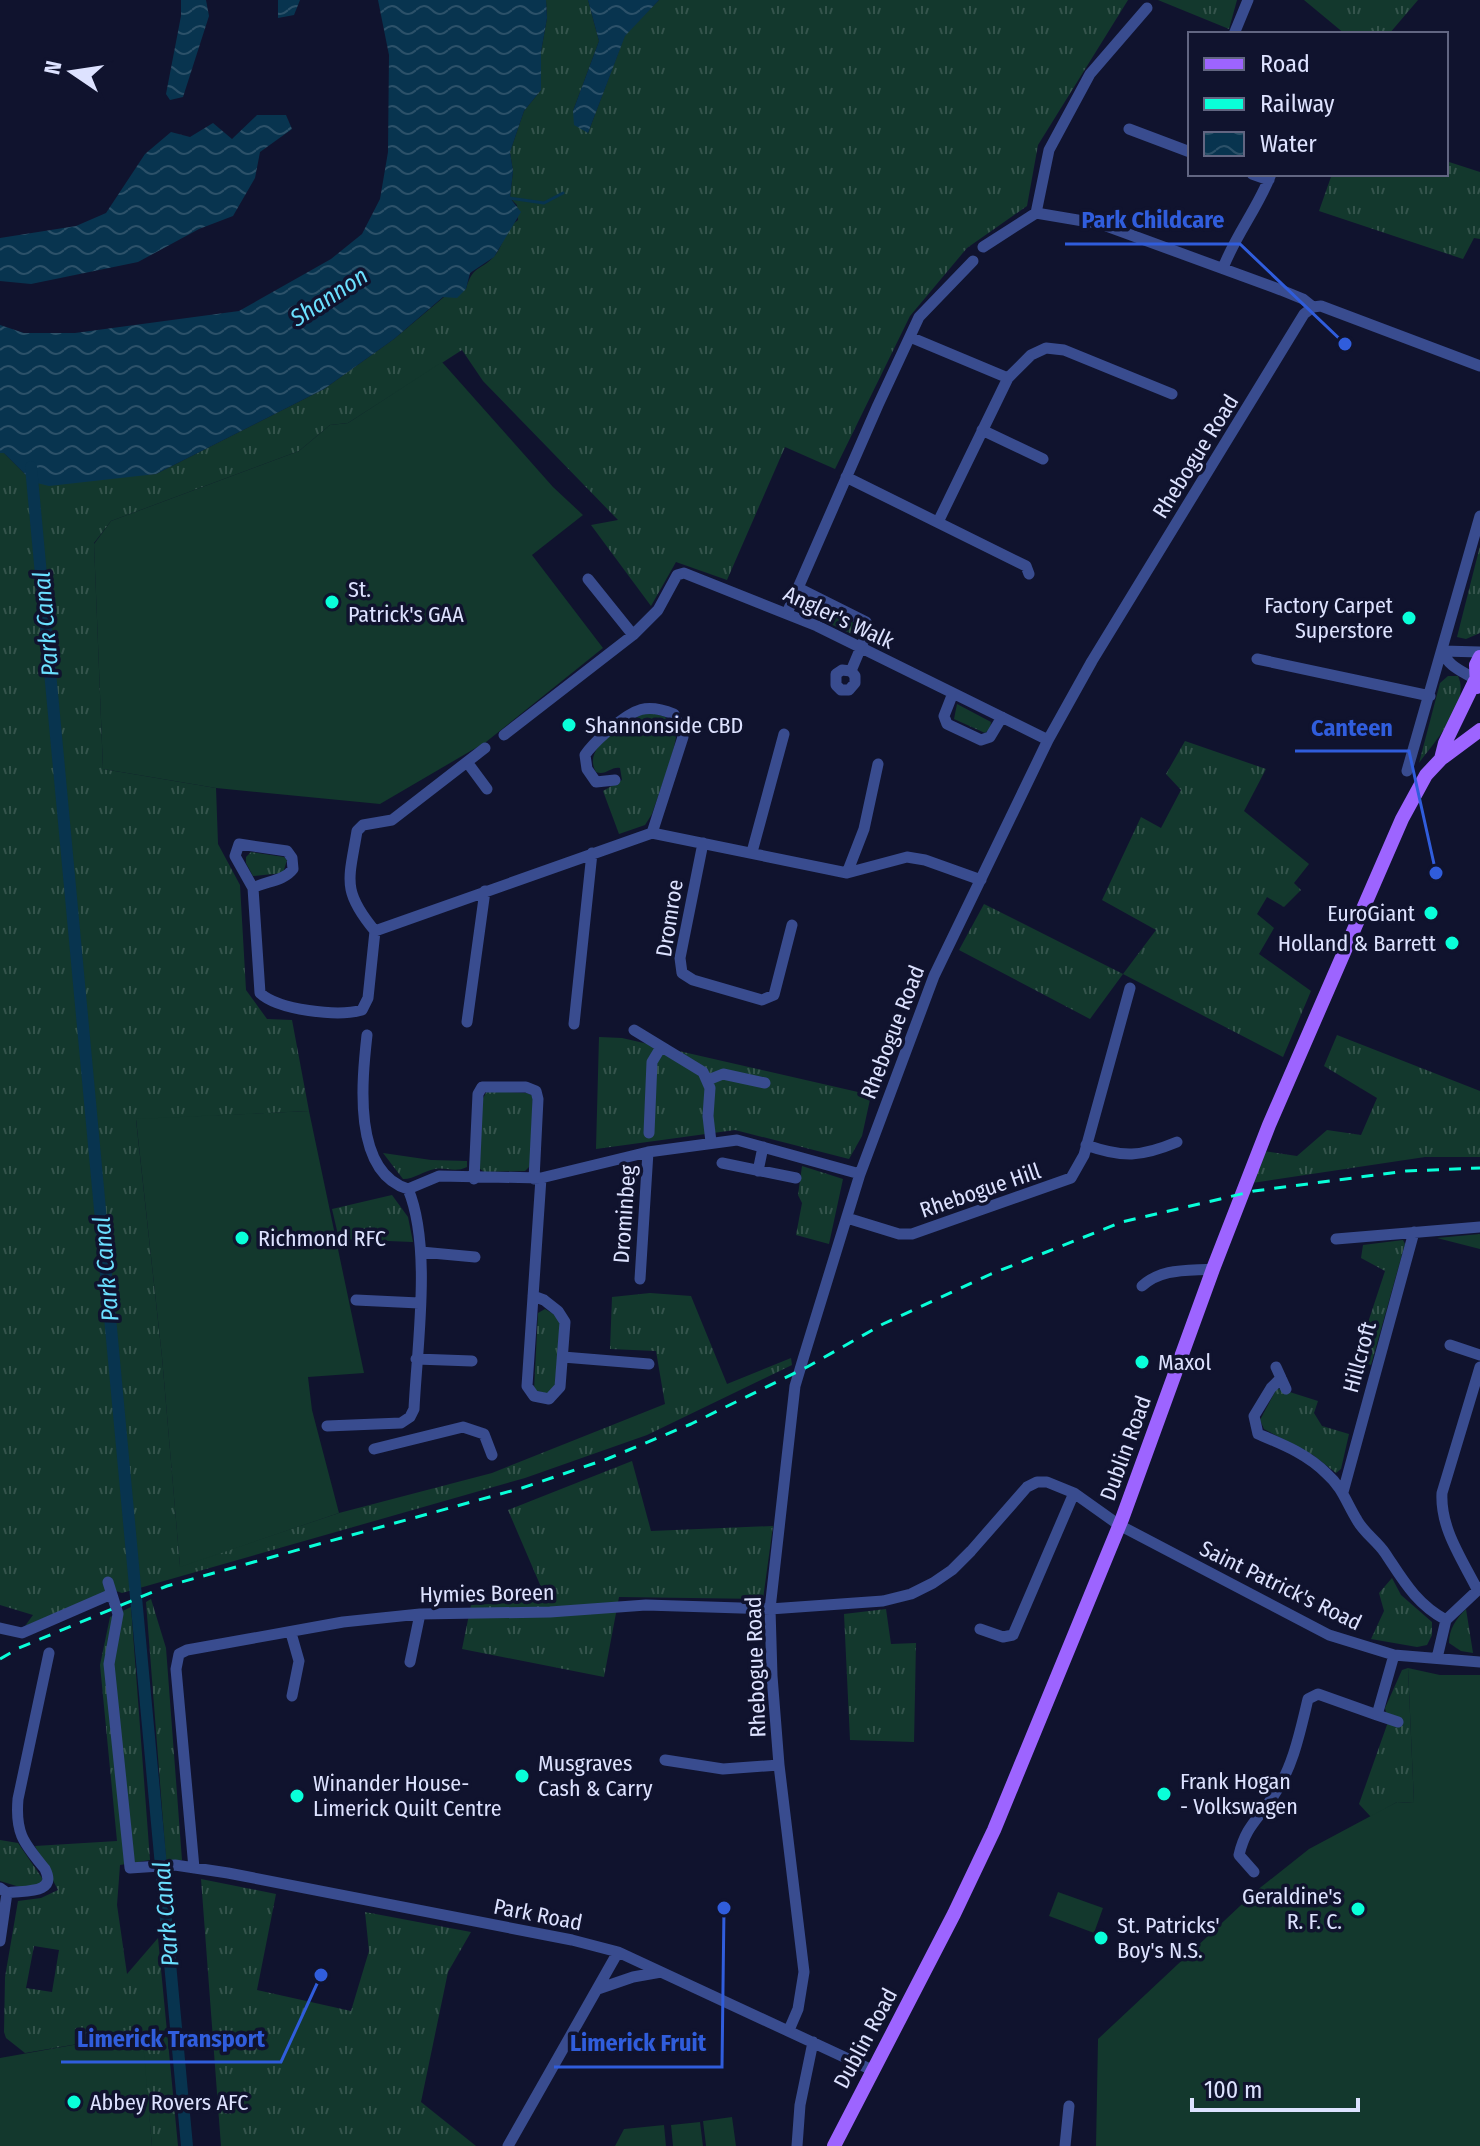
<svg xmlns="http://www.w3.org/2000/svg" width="1480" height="2146" font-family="'Fira Sans Condensed',sans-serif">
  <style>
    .grass { fill: url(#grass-tufts); fill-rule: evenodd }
    .pitch { fill: #13382d }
    .water { fill: url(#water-waves) }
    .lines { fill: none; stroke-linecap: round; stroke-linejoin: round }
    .stream { stroke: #08344f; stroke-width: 3 }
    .canal { stroke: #08344f; stroke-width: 12 }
    .minor { stroke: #394c8f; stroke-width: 11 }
    .major { stroke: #9d64ff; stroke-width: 14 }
    .rail { stroke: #09ffd9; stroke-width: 3; stroke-dasharray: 12 10; stroke-linecap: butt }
    .poi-dot { fill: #09ffd9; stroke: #10132e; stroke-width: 3 }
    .labels { text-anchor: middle; stroke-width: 7; stroke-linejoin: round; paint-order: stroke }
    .street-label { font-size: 22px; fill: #dde2ff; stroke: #10132e }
    .poi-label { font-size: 22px; fill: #dde2ff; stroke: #10132e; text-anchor: start }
    .water-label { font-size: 24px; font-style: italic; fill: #6be0ff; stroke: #10132e }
    .leader { fill: none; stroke: #305ddc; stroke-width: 3 }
    .callout-dot { fill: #305ddc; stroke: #10132e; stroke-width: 3 }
    .callout-label { font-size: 24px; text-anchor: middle; font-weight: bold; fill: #305ddc; stroke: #10132e; stroke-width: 7; stroke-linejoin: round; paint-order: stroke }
  </style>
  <defs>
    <pattern id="grass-tufts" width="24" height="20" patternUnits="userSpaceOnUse" patternTransform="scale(2)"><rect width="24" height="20" fill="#13382d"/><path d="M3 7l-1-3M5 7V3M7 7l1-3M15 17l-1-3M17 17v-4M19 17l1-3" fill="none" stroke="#35544c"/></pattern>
    <pattern id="water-waves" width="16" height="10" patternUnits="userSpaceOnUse" patternTransform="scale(2)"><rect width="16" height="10" fill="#08344f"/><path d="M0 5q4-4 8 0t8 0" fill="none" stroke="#2c5169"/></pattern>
  </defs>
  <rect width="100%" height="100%" fill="#10132e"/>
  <path class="grass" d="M546 0H588L599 41 573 111 588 133 625 35 659 0H1128L1038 145 1027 206 967 248 910 316 835 469 785 447 727 580 676 562 651 606 591 525 618 520 483 381 462 350 348 423 330 425 299 451 111 521 94 543 103 769 216 788 218 844 240 885 246 990 267 1019 292 1020 309 1111 136 1120 162 1357 180 1566 339 1513 492 1473 665 1404 656 1351 610 1349 612 1297 650 1293 691 1296 727 1384 791 1358 792 1365 647 1435 525 1478 122 1593 113 1590 25 1626 33 1615 0 1605V453H4L33 482 156 474 324 389 394 339 444 297 466 289C473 263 483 271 496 254 504 243 506 228 518 220L517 205 510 198 513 171 510 152 524 111 541 90V52L547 18Z
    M1158 0H1237L1229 29Z
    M1304 0H1418L1389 34H1345Z
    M1446 161 1480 172V239L1474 238 1463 259 1319 211 1332 174H1446Z
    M1480 546V633L1466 639 1457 637Z
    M807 600 862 627 863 634 858 637 801 610V601Z
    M1448 676H1458C1471 703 1434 742 1419 763L1440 683Z
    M957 704 991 722 990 729 985 733 954 719Z
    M643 713C657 713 675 716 676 734 677 745 657 799 652 814L645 825 619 834 603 791 622 780 620 768C611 766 606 776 596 772 581 746 625 726 643 713Z
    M1185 741 1266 769 1244 811 1309 864 1294 883 1301 890 1284 907 1267 897 1257 914 1274 928 1259 954 1311 991 1283 1057 1123 974 1090 1019 959 950 984 904 1123 974 1156 930 1102 900 1141 817 1161 828 1181 790 1166 774Z
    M251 852 284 857 287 860 283 873 253 876 246 863V857Z
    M1337 1035 1480 1091V1157H1425L1252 1183 1263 1151 1297 1156 1327 1130 1361 1135 1377 1098 1324 1066Z
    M599 1037 622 1038 871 1095 862 1136 849 1159 735 1130 596 1149Z
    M487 1091 527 1093 533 1096 530 1166 525 1171 484 1172 479 1168 482 1100Z
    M383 1153 431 1160 467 1161V1167C455 1173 446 1167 435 1169 423 1171 415 1179 403 1179Z
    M802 1166 843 1179 829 1244 796 1235 802 1203 798 1195Z
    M392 1195 408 1217 413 1242 339 1239 332 1209Z
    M1480 1234V1249L1437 1238Z
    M1403 1240 1405 1244 1371 1365 1356 1359 1385 1271 1361 1258 1363 1245Z
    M545 1309 555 1315 560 1323 555 1387 548 1394 534 1390 538 1313Z
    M1277 1388 1318 1401 1314 1413 1322 1426 1349 1434 1341 1469 1336 1473 1313 1455 1264 1429 1260 1420Z
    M632 1461 651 1531 773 1526 763 1599 619 1597 604 1677 462 1649 471 1605 547 1601 508 1510Z
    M1392 1578 1401 1595 1432 1622V1635L1427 1645 1417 1647 1371 1639 1384 1611 1379 1593Z
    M151 1599 166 1648 182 1860H166L146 1602Z
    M131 1607 150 1860 120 1865 117 1905 127 1974 158 1938 178 2146H152L142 2041 101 2040 25 2053 6 2038 4 2032 5 1977 18 1901 41 1898 58 1890 35 1846 117 1841 100 1665 110 1617ZM34 1946 59 1950 52 1992 26 1988Z
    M886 1609 891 1644 916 1643 914 1742 850 1740 844 1614Z
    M1466 1609 1473 1653 1461 1651 1449 1643C1449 1629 1456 1619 1466 1609Z
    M1408 1668 1414 1803 1397 1802 1371 1817 1359 1804 1388 1722 1385 1708 1402 1670Z
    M0 1840 18 1843 42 1878V1884L23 1888 0 1881Z
    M201 1879 276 1894 257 1990 351 2011 369 1951 365 1912 471 1932 448 1972 421 2102 476 2146H221Z"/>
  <path class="pitch" d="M442 362 553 487 583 515 532 555 603 648 486 742 380 804 216 788 103 769 94 544 111 521 299 451 330 425 348 423Z
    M309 1111 364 1373 308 1377 312 1410 339 1513 180 1567 162 1357 136 1119Z
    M1408 1668 1440 1675H1480V2146H1096L1098 2039 1256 1891 1309 1849 1397 1802 1414 1803Z
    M1058 1892 1103 1908 1094 1933 1049 1916Z
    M101 2040 143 2041 152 2146H0V2058Z
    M732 2117 736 2146H706L703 2121Z
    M700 2122 703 2146H673L671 2125Z
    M664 2125 666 2146H615L624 2129Z"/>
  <path class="water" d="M181 0H206L209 16 183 97 170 100 166 94 181 16Z
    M278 0H300L294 15 278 18Z
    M378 0H546L547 18 541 52V90L524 111 510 152 513 171 510 198 521 212 494 257 470 273 466 289 457 298 443 297 394 339 324 389 156 474 49 486 33 482 4 453H0V325L24 333H75L239 311 331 259 362 234 380 199 388 152 389 55Z
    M588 0H659L625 36 588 133 574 125 573 111 599 41Z
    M257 115H286L292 129 260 152 255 178 233 216 199 229 138 262 31 284 0 281V238L76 226 106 213 145 154 171 132 190 137 213 123 232 139Z"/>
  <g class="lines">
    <path class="stream" d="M509 198 544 203 563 193"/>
    <path class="canal" d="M31 467 187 2146"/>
    <path class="minor" d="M1147 8 1090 74 1049 150 1036 213 1101 224 1281 290 1303 299 1313 307
      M1234 34 1248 0
      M1129 129 1190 152
      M1252 174 1269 180
      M983 247 1036 213
      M1223 268C1236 234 1258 208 1271 174
      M910 337 1008 378
      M982 430 1043 459
      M846 477 1026 566 1029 574
      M938 522 1008 378 1031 355 1046 348 1064 350 1172 394
      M588 579 633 635
      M798 588 866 622 869 628 851 671 855 676V683L849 690H841L836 685V674L842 670 851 671
      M787 613 878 405 919 317 973 261
      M1257 659 1430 696
      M1475 679C1462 671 1447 666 1443 651L1480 652
      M953 693 944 716 947 724 981 740 990 737 1002 717
      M504 735 633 635 658 610 677 575 684 573 817 626 1048 740
      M467 762 487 789
      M1407 771 1480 516
      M615 780 596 782 587 769 585 755C592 744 601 737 611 728 635 710 644 702 674 714L683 737 652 833
      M703 843 680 958 682 973 693 980 762 1000 774 995 792 925
      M752 852 784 734
      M847 873 864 829 878 764
      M253 888C267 881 284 881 293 869L292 858 287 851 239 844 235 856 253 888 260 993C278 1010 338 1017 362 1010L368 998 375 931C341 890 349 880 357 831L363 825 392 820 485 748
      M375 931 652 833 847 873 907 857 925 860 981 880
      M467 1022 485 891
      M574 1024 592 853
      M634 1030 703 1072 710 1088 708 1116 711 1142
      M367 1035C362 1080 352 1172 408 1189L439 1176 541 1178 648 1152 737 1140 860 1174
      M708 1080 723 1074 765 1083
      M649 1133 652 1062 661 1047
      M1086 1145C1123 1158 1141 1157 1177 1142
      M722 1163 796 1178
      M758 1171 763 1147
      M474 1179 478 1094 482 1087H526L536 1091 538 1099 534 1179
      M847 1218 899 1234H912L1071 1178 1084 1155 1130 988
      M1336 1239 1480 1227
      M421 1252 475 1257
      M640 1279 648 1152
      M1142 1286C1162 1268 1187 1271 1213 1269
      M533 1296 544 1300 558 1311 565 1322 560 1387 549 1399 534 1396 527 1386 541 1178
      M356 1300 419 1303
      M1450 1345 1480 1355
      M563 1357 649 1364
      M416 1359 472 1361
      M1276 1367 1286 1389
      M1281 1378 1271 1388 1254 1416 1258 1434C1284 1445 1307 1454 1327 1474 1342 1487 1347 1504 1357 1520 1364 1533 1377 1541 1385 1553 1403 1580 1416 1604 1446 1620
      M327 1426 401 1423 410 1417 414 1409C417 1346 432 1246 408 1189
      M374 1449 463 1427 484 1434 492 1455
      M1343 1492 1414 1232
      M108 1582 118 1614 109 1664 130 1868 175 1865 228 1873 572 1940 618 1952 872 2070
      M1477 1589C1462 1559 1440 1528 1442 1493L1480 1367
      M0 1628 22 1633 107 1596 112 1598
      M980 1629 1003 1637 1013 1635 1074 1493
      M291 1633 299 1661 292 1696
      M1437 1658 1446 1620 1480 1588
      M410 1662 420 1614
      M1377 1715 1398 1722
      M665 1760 723 1769 779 1765
      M194 1868 176 1669 179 1654 187 1650 343 1622 420 1614 550 1612 646 1605 770 1609 883 1601 911 1594 933 1583 952 1570 971 1551 1027 1487 1037 1482H1047L1074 1493 1119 1525 1329 1635 1394 1655 1480 1662
      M1254 1872 1239 1855C1246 1825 1259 1819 1274 1795 1293 1767 1300 1732 1308 1699L1318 1694 1377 1715 1394 1655
      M0 1888 7 1893 0 1941
      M7 1893C22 1890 58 1895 45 1869 24 1843 15 1834 18 1799L49 1653
      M598 1989 633 1977 661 1972
      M789 2030 798 2009 804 1972 779 1765 772 1676 770 1609 795 1386 804 1356 860 1174 934 976 1048 740 1092 661 1304 314 1313 307 1321 306 1480 366
      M508 2146 618 1952
      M797 2146 800 2105 813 2042
      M1065 2146 1069 2106"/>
    <path class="major" d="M1477 687 1476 665 1480 657
      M1441 759 1445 743 1475 681
      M834 2146 954 1914 994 1830 1122 1519 1213 1269 1269 1125 1402 819 1426 775 1441 759 1480 730"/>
    <path class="rail" d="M0 1659 19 1648 167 1586 522 1488 607 1459 691 1424 807 1367 883 1324 991 1274 1122 1222 1254 1191 1406 1171 1480 1168"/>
  </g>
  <g class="poi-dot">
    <circle cx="332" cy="602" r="8"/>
    <circle cx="1409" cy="618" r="8"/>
    <circle cx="569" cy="725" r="8"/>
    <circle cx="1431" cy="913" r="8"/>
    <circle cx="1452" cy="943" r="8"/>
    <circle cx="242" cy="1238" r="8"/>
    <circle cx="1142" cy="1362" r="8"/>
    <circle cx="522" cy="1776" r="8"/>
    <circle cx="1164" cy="1794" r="8"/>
    <circle cx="297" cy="1796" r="8"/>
    <circle cx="1358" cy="1909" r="8"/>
    <circle cx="1101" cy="1938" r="8"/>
    <circle cx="74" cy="2102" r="8"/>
  </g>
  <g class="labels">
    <g class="street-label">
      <text transform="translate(1195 456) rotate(-58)" y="8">Rhebogue Road</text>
      <text transform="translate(839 617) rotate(25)" y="8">Angler's Walk</text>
      <text transform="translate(669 918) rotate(-81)" y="8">Dromroe</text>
      <text transform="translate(892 1032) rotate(-69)" y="8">Rhebogue Road</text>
      <text transform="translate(980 1190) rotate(-19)" y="8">Rhebogue Hill</text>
      <text transform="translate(624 1214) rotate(-86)" y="8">Drominbeg</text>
      <text transform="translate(1359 1357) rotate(-75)" y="8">Hillcroft</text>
      <text transform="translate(1125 1448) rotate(-70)" y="8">Dublin Road</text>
      <text transform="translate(1281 1585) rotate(26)" y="8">Saint Patrick's Road</text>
      <text transform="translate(487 1593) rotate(-1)" y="8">Hymies Boreen</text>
      <text transform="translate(755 1667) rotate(-92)" y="8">Rhebogue Road</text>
      <text transform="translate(538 1914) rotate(11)" y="8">Park Road</text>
      <text transform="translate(865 2038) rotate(-62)" y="8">Dublin Road</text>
    </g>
    <g class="poi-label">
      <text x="348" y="597">St.<tspan x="348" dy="25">Patrick's GAA</tspan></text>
      <text x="1393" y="613" text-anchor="end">Factory Carpet<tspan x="1393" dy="25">Superstore</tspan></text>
      <text x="585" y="733">Shannonside CBD</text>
      <text x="1415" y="921" text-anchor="end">EuroGiant</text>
      <text x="1436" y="951" text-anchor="end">Holland &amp; Barrett</text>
      <text x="258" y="1246">Richmond RFC</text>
      <text x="1158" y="1370">Maxol</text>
      <text x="538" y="1771">Musgraves<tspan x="538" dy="25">Cash &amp; Carry</tspan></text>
      <text x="1180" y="1789">Frank Hogan<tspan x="1180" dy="25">- Volkswagen</tspan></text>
      <text x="313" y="1791">Winander House-<tspan x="313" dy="25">Limerick Quilt Centre</tspan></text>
      <text x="1342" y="1904" text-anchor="end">Geraldine's<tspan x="1342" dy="25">R. F. C.</tspan></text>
      <text x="1117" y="1933">St. Patricks'<tspan x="1117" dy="25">Boy's N.S.</tspan></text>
      <text x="90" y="2110">Abbey Rovers AFC</text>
    </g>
    <g class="water-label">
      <text transform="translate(329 297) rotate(-33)" y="8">Shannon</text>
      <text transform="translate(46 624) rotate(-95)" y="8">Park Canal</text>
      <text transform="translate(106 1269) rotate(-95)" y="8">Park Canal</text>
      <text transform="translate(166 1914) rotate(-95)" y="8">Park Canal</text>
    </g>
  </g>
  <path class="leader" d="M1345 344L1240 244H1065M1436 873L1409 751H1295M321 1975L281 2062H61M724 1908L722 2067H554"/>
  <g class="callout-dot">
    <circle cx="1345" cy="344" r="8"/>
    <circle cx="1436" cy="873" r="8"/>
    <circle cx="321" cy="1975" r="8"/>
    <circle cx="724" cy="1908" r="8"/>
  </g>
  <g class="callout-label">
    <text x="1153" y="228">Park Childcare</text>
    <text x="1352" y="736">Canteen</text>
    <text x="171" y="2047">Limerick Transport</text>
    <text x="638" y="2051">Limerick Fruit</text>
  </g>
  <rect x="1188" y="32" width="260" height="144" fill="#10132e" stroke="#626682" stroke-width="2"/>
  <rect x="1204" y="58" width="40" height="12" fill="#9d64ff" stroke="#626682" stroke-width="2"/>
  <text x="1260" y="72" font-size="24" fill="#dde2ff">Road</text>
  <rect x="1204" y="98" width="40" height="12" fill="#09ffd9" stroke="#626682" stroke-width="2"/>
  <text x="1260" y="112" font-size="24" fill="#dde2ff">Railway</text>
  <rect x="1204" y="132" width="40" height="24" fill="url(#water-waves)" stroke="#626682" stroke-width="2"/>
  <text x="1260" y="152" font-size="24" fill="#dde2ff">Water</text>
  <g transform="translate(72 72) rotate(283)" stroke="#10132e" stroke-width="6" paint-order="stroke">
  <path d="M0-6L14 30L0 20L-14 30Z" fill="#dde2ff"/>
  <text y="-12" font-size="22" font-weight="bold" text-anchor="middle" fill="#dde2ff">N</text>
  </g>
  <path d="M1192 2098v12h166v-12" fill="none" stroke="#dde2ff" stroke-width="4"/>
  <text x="1204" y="2098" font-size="24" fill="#dde2ff" stroke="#10132e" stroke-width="6" paint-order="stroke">100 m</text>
</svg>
